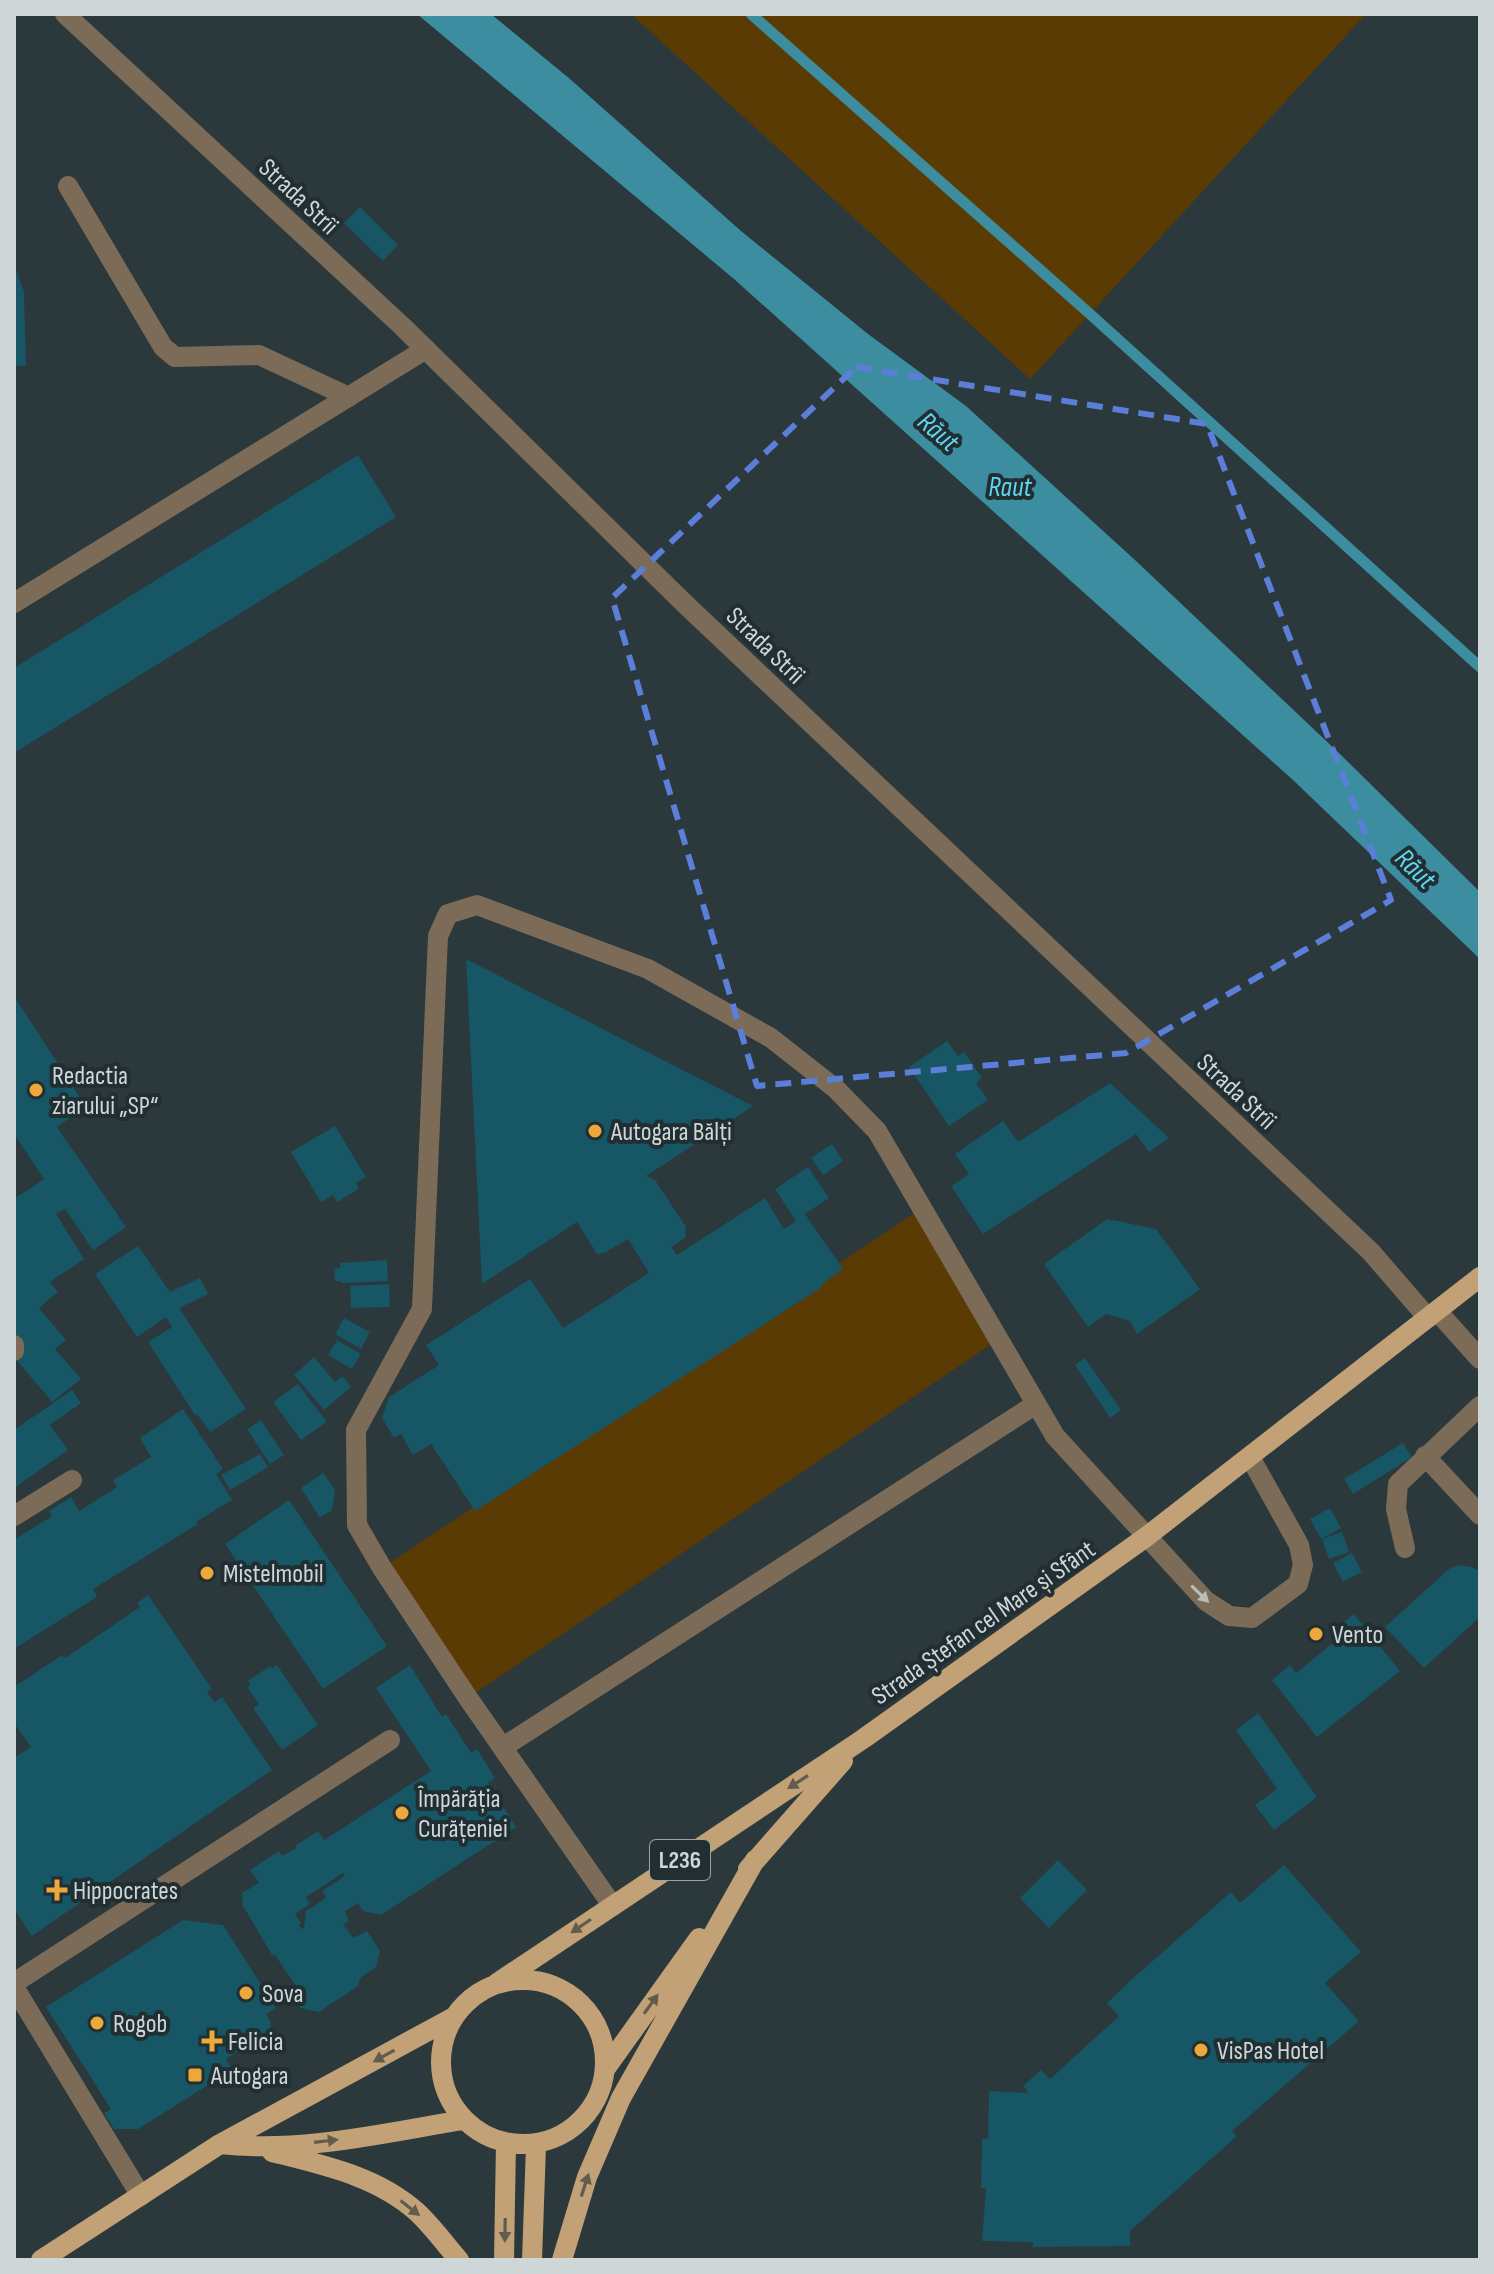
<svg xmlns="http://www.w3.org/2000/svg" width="1494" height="2274" font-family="'Sofia Sans Condensed',sans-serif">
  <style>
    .green { fill: #5a3b04 }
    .water { fill: #3d8da1 }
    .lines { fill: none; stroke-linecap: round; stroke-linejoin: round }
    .stream { stroke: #3d8da1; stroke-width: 11 }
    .building { fill: #165665; fill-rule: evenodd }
    .minor { stroke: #7c6c57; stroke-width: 20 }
    .major { stroke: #c1a175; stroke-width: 20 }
    .oneway { fill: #babcb8 }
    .oneway2 { fill: #615c4d }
    .marked { fill: none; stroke: #5b7ed8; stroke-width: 6; stroke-dasharray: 16 10; stroke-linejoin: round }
    .poi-dot { fill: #eda83b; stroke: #212e32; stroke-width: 3 }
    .labels { text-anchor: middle; stroke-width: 8; stroke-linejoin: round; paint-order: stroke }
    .shield { fill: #212e32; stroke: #9aa4a6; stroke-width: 2 }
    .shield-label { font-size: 24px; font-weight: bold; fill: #ced6d8 }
    .street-label { font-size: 26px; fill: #ced6d8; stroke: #212e32 }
    .poi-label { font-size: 26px; fill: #ced6d8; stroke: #212e32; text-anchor: start }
    .water-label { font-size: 28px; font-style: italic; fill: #60d6f2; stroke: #212e32 }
  </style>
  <rect width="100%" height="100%" fill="#2b383c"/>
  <path class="green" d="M631 14H1366L1030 379Z
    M925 1206 999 1339 468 1698 382 1568Z"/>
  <path class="water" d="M417 14H491L570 79 741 231 868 334 966 406 1135 560 1341 755 1480 892V959L1293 780 734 279Z"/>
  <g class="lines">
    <path class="stream" d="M751 14 1090 314 1480 667"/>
  </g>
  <path class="building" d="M360 207 398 245 383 261 344 223Z
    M14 266 24 291 26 366H14Z
    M358 455 396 517 14 753V668Z
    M466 959 753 1106 646 1176 655 1180 686 1227 685 1238 671 1247 677 1255 765 1198 784 1229 796 1221 775 1189 808 1167 829 1198 805 1214 843 1269 821 1285 822 1287 475 1511 431 1444 413 1455 401 1434 394 1438 382 1418 389 1397 439 1365 426 1345 530 1279 563 1328 649 1273 628 1239 604 1253 597 1254 577 1222 482 1284Z
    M14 996 81 1099 70 1107 75 1114 57 1127 126 1227 93 1250 65 1209 56 1214 84 1259 50 1282 58 1292 39 1308 66 1340 55 1349 81 1379 52 1402 14 1357V1199L44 1179 14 1134Z
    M947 1041 958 1056 964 1052 982 1078 976 1083 988 1100 949 1126 909 1067Z
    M1110 1083 1169 1138 1149 1152 1136 1134 983 1234 951 1186 969 1174 955 1154 1003 1121 1018 1142Z
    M335 1126 366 1177 356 1183 359 1189 337 1202 333 1195 321 1202 291 1152Z
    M832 1144 843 1161 823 1175 811 1158Z
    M1107 1219 1156 1229 1200 1289 1137 1334 1130 1321 1106 1314 1088 1327 1044 1264Z
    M138 1246 170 1292 200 1278 208 1294 179 1308 246 1409 210 1432 197 1414 195 1415 148 1342 172 1327 166 1317 137 1337 95 1274Z
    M387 1260 388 1281 342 1283 341 1281H335L334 1269 340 1268V1263Z
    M389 1284 390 1307 351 1308 350 1286Z
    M344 1318 370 1332 361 1349 335 1334Z
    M337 1340 361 1354 352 1369 328 1355Z
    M314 1357 335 1382 342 1376 351 1387 324 1410 294 1375Z
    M1085 1358 1121 1410 1110 1418 1075 1365Z
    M298 1384 327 1422 301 1440 273 1402Z
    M72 1390 81 1403 50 1425 68 1450 14 1488V1430Z
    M183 1409 223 1469 216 1474 232 1500 196 1522 198 1524 93 1589 97 1597 14 1649V1540L52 1516 49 1511 71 1497 79 1511 117 1487 113 1480 151 1457 140 1438Z
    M261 1420 284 1455 270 1464 247 1429Z
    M1403 1443 1412 1457 1353 1494 1344 1479Z
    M260 1454 268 1467 230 1490 221 1475Z
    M323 1473 335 1490 332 1510 320 1518 301 1488Z
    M289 1500 387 1646 323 1689 225 1544Z
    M1330 1508 1341 1528 1321 1539 1310 1519Z
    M1342 1532 1349 1552 1329 1559 1322 1539Z
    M1352 1553 1362 1572 1343 1582 1333 1563Z
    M1457 1565 1472 1567 1480 1571V1617L1424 1668 1385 1627 1449 1569Z
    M148 1595 212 1689 207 1692 214 1702 222 1697 272 1770 32 1936 14 1909V1758L31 1747 14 1723V1687L62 1655 65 1658 140 1607 137 1603Z
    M1354 1614 1400 1671 1317 1737 1272 1680 1290 1665 1296 1673 1339 1638 1333 1631Z
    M277 1665 318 1725 282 1750 253 1708 259 1704 247 1687 251 1685 248 1681 270 1666 272 1668Z
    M410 1665 442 1717 446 1714 471 1753 477 1749 495 1778 488 1783 516 1827 381 1915 363 1911 358 1903 345 1911 349 1921 343 1924 353 1938 367 1931 380 1951 376 1967 360 1978 358 1986 319 2012 301 2008 299 2006 306 2001 275 1955H272L243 1906 242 1893 259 1883 250 1870 279 1851 282 1856 296 1848 295 1846 318 1831 324 1840 431 1771 376 1688ZM343 1873 345 1876 322 1891 326 1898 306 1911 304 1928 301 1929 299 1925 301 1923 295 1914 310 1904 306 1897Z
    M1258 1713 1317 1797 1274 1830 1255 1805 1277 1789 1236 1730Z
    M1058 1860 1087 1890 1049 1928 1020 1898Z
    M1284 1865 1361 1952 1325 1983 1359 2021 1232 2131 1237 2136 1130 2231V2246L1033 2247V2242L982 2241 986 2188H981L982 2139H988L989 2091 1029 2093 1023 2086 1041 2070 1050 2079 1119 2016 1107 2003 1131 1980 1231 1892 1240 1903Z
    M183 1920 223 1925 276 2008 266 2014 271 2023 270 2031 226 2059 232 2070 138 2129H114L104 2113 111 2109 46 2007Z"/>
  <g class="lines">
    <path class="minor" d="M65 14 403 327 685 604 1371 1252 1428 1318
      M68 186 163 347 175 357 259 355 349 397
      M14 603 426 349
      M1437 1311 1480 1359
      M14 1345V1351
      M1425 1456 1480 1515
      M14 1516 72 1480
      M1405 1548 1396 1509 1398 1484 1480 1406
      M503 1747 1036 1404
      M612 1905 468 1698 382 1568 357 1525 356 1430 422 1309 438 936 448 914 477 905 648 969 771 1038 836 1089 877 1131 1055 1436 1206 1601 1229 1616 1252 1618 1298 1584 1303 1565 1299 1545 1250 1457
      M14 1983 390 1740
      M14 1987 141 2196"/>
    <path class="major" d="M748 1869 843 1761
      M441 2062a82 82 0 1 1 164 0a82 82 0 1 1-164 0Z
      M497 1983 863 1739 1146 1537 1480 1277
      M606 2068 699 1938
      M220 2144C301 2153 384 2133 463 2120
      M272 2152C323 2165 377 2176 417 2212 432 2226 445 2244 459 2260
      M41 2260 220 2144 452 2018
      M504 2260 506 2143
      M532 2260 536 2146
      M562 2260 587 2177 621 2098 755 1860"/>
  </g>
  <defs><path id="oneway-solid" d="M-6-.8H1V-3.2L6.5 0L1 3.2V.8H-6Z" transform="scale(2)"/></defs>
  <use class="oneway" href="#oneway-solid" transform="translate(1200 1594) rotate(44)"/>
  <g class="oneway2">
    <use href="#oneway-solid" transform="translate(798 1782) rotate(147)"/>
    <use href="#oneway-solid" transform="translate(581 1926) rotate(146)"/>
    <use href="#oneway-solid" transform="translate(651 2004) rotate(-54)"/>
    <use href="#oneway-solid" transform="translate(384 2056) rotate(151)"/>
    <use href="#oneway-solid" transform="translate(326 2141) rotate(-7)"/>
    <use href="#oneway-solid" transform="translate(585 2185) rotate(-72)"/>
    <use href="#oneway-solid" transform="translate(410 2208) rotate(38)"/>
    <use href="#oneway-solid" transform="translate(505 2230) rotate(91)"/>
  </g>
  <path class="marked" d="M856 367 1207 424 1391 900 1126 1053 757 1086 612 598Z"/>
  <g class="poi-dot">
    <circle cx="36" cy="1090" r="8"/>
    <circle cx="595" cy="1131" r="8"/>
    <circle cx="207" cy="1573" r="8"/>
    <circle cx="1316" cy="1634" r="8"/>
    <circle cx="402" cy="1813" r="8"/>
    <path d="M53 1878h8v8h8v8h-8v8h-8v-8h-8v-8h8z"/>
    <circle cx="246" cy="1993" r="8"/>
    <circle cx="97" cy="2023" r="8"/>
    <path d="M208 2029h8v8h8v8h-8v8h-8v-8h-8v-8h8z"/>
    <circle cx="1201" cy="2050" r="8"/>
    <rect x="187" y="2067" width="16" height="16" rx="4"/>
  </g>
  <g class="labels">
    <rect class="shield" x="650" y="1840" width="60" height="40" rx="6"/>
    <g class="shield-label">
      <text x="680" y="1868">L236</text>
    </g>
    <g class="street-label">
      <text transform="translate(299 196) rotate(43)" y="9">Strada Strîi</text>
      <text transform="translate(766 645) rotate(44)" y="9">Strada Strîi</text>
      <text transform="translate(1237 1091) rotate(43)" y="9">Strada Strîi</text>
      <text transform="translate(983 1622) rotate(-35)" y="9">Strada Ștefan cel Mare și Sfânt</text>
    </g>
    <g class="poi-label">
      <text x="52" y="1084">Redactia<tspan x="52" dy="30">ziarului „SP“</tspan></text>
      <text x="611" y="1140">Autogara Bălți</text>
      <text x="223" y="1582">Mistelmobil</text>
      <text x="1332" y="1643">Vento</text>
      <text x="418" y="1807">Împărăția<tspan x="418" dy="30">Curățeniei</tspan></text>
      <text x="73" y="1899">Hippocrates</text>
      <text x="262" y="2002">Sova</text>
      <text x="113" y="2032">Rogob</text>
      <text x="228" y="2050">Felicia</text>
      <text x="1217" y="2059">VisPas Hotel</text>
      <text x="211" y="2084">Autogara</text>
    </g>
    <g class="water-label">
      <text transform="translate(939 431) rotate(41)" y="10">Răut</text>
      <text x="1010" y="496">Raut</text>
      <text transform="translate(1416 868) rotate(44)" y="10">Răut</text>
    </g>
  </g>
  <rect width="1494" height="2274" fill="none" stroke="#ced6d8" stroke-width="32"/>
</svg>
